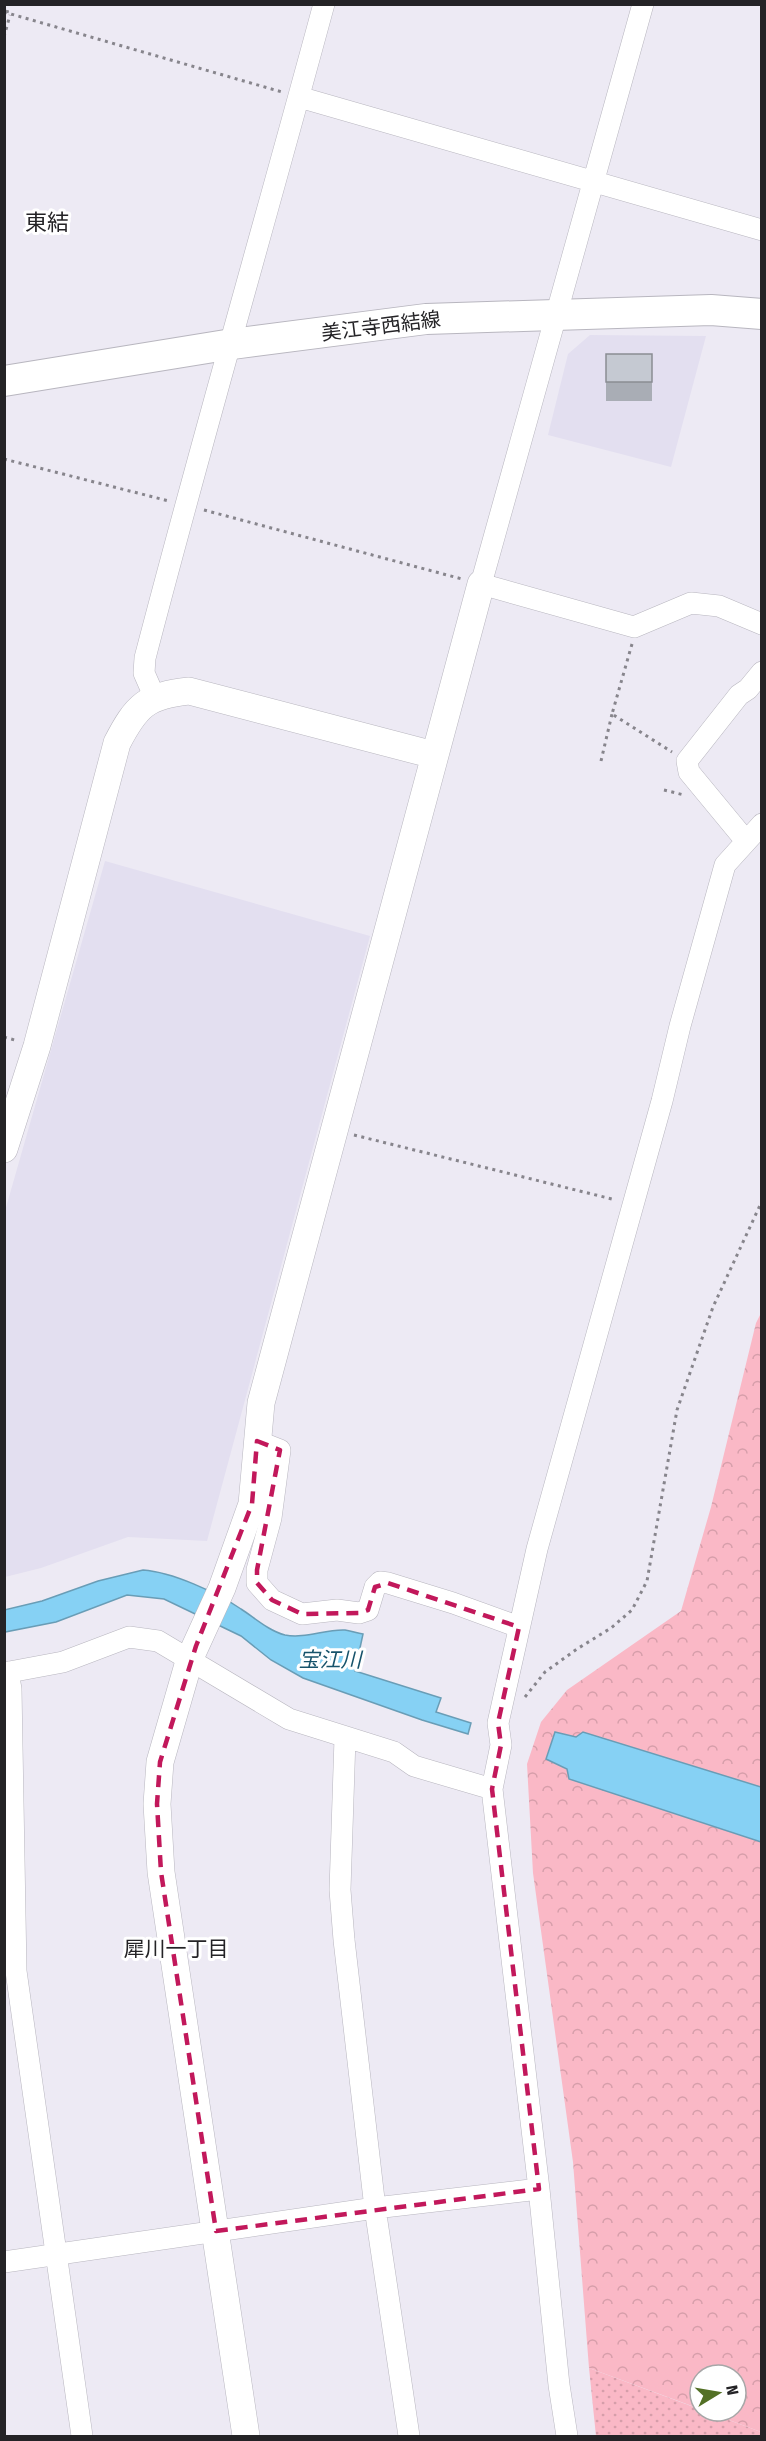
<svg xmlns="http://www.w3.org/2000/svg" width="766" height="2441" font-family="'Fira Sans Condensed','Noto Sans JP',sans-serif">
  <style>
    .built { fill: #e3dff0 }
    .forest { fill: url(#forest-crowns) }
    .park { fill: url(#park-dots) }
    .water { fill: #86d1f4; stroke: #699db6; stroke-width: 1.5 }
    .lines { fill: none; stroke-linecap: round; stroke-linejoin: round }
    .minor-casing { stroke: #b8b6bf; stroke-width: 22 }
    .tertiary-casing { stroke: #b8b6bf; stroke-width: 28 }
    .secondary-casing { stroke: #b8b6bf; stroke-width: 32 }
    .path { stroke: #87858c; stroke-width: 3; stroke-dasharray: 3 4.5; stroke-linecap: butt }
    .minor { stroke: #fff; stroke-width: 21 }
    .tertiary { stroke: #fff; stroke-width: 27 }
    .secondary { stroke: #fff; stroke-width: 30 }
    .wall { fill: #a9adb5 }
    .building { fill: #c5c9d2; stroke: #8a8d93; stroke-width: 1.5 }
    .marked { fill: none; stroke: #c2185b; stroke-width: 4.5; stroke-dasharray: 12 8; stroke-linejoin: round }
    .labels { text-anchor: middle; stroke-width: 6; stroke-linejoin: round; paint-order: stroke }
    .street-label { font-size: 20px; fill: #242326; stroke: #fff }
    .water-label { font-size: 21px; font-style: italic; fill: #17536b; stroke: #fff }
    .neighbourhood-label { font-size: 21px; fill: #242326; stroke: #fff }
    .quarter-label { font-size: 22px; fill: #242326; stroke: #fff }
  </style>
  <defs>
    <pattern id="forest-crowns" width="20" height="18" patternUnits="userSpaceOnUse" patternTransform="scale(1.5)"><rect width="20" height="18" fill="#fab8c6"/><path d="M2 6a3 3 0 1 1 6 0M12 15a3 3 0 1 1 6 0" fill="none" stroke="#d69eaa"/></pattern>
    <pattern id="park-dots" width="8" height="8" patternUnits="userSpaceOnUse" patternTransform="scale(1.5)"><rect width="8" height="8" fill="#fab8c6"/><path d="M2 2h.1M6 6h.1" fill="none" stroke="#d69eaa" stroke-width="1.8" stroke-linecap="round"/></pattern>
  </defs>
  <rect width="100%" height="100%" fill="#edeaf4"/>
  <path class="built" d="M590 335 706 336 671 467 548 435 568 354Z
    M105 861 370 936 207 1541 128 1537 41 1568 5 1577V1211Z"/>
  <path class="forest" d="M761 1313V2432L705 2411H736V2375H700V2409L589 2368 573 2162 533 1873 527 1764 541 1722 567 1690 681 1611 711 1507 756 1323Z"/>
  <path class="park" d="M589 2368 761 2432V2436H596Z"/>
  <path class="water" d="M143 1570C172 1572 216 1592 241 1609 255 1618 269 1631 285 1635 305 1639 325 1629 345 1630 351 1631 357 1633 363 1634L355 1671 441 1698 436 1712 471 1723 468 1734 422 1720 303 1678 271 1660 241 1636 164 1599 127 1595 56 1622 5 1632 4 1610 42 1601 98 1581Z
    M555 1732 576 1737 583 1732 761 1787V1842L569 1779 567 1769 546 1759Z"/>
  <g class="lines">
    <g class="minor-casing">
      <path id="minor" d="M643 4 481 584 634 627 691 603 719 606 762 624
        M299 97 762 230
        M155 698 144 673 145 658C202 439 265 222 324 4
        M746 841 689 772 687 761 739 695 748 689 762 672
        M257 1441 280 1450 271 1518 257 1570V1583L272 1600 302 1614 337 1610 359 1613 368 1610 375 1587 380 1582 388 1583 453 1603 519 1627
        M8 1672 11 1689 16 1971 82 2436
        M4 1673 63 1662 129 1637 158 1641 289 1719 394 1752 414 1766 492 1789
        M345 1738 340 1890 344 1940 375 2208 409 2436
        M4 2262 375 2208 539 2189
        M567 2436 559 2385 539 2189 492 1789 501 1745 498 1723 537 1549 662 1101 680 1026 725 865 762 824"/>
    </g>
    <g class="tertiary-casing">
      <path id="tertiary" d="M4 1149 37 1046 117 743C136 706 147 695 189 691L434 755
        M246 2436 161 1872 157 1804 160 1762 190 1658 222 1588 252 1504 261 1403 481 584"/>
    </g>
    <g class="secondary-casing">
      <path id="secondary" d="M4 381 232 344 426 319 711 310 762 314"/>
    </g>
    <path class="path" d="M4 12 282 92
      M7 13 9 4
      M4 37 10 15
      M4 459 169 501
      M204 510 462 579
      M632 644 612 714 672 752
      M601 761 612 714
      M664 790 684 795
      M4 1037 18 1041
      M354 1135 616 1200
      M525 1697 545 1672 577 1649 611 1628 632 1610 647 1581 677 1410 713 1307 762 1201"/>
    <use href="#minor" class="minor"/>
    <use href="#tertiary" class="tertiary"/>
    <use href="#secondary" class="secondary"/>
  </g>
  <path class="wall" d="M606 354H652V401H606Z"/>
  <path class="building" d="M606 354H652V382H606Z"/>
  <path class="marked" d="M257 1441 280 1450 257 1570V1583L272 1600 302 1614 359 1613 368 1610 375 1587 388 1583 519 1627 498 1723 501 1745 492 1789 539 2189 216 2231 161 1872 157 1804 160 1762 196 1646 252 1504Z"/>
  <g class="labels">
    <g class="street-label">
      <text transform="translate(381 326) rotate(-7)" y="7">美江寺西結線</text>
    </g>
    <g class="water-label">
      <text x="330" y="1667">宝江川</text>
    </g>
    <g class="neighbourhood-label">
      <text x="176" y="1956">犀川一丁目</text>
    </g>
    <g class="quarter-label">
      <text x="47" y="230">東結</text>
    </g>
  </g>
  <rect width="766" height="2441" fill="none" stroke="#242326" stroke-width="12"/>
  <g transform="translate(718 2393) rotate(79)"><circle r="28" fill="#ffffff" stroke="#a7a7a8" stroke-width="1.5"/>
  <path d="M0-4.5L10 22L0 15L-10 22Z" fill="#537025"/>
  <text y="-9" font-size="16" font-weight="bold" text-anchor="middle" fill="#242326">N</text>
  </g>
</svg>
